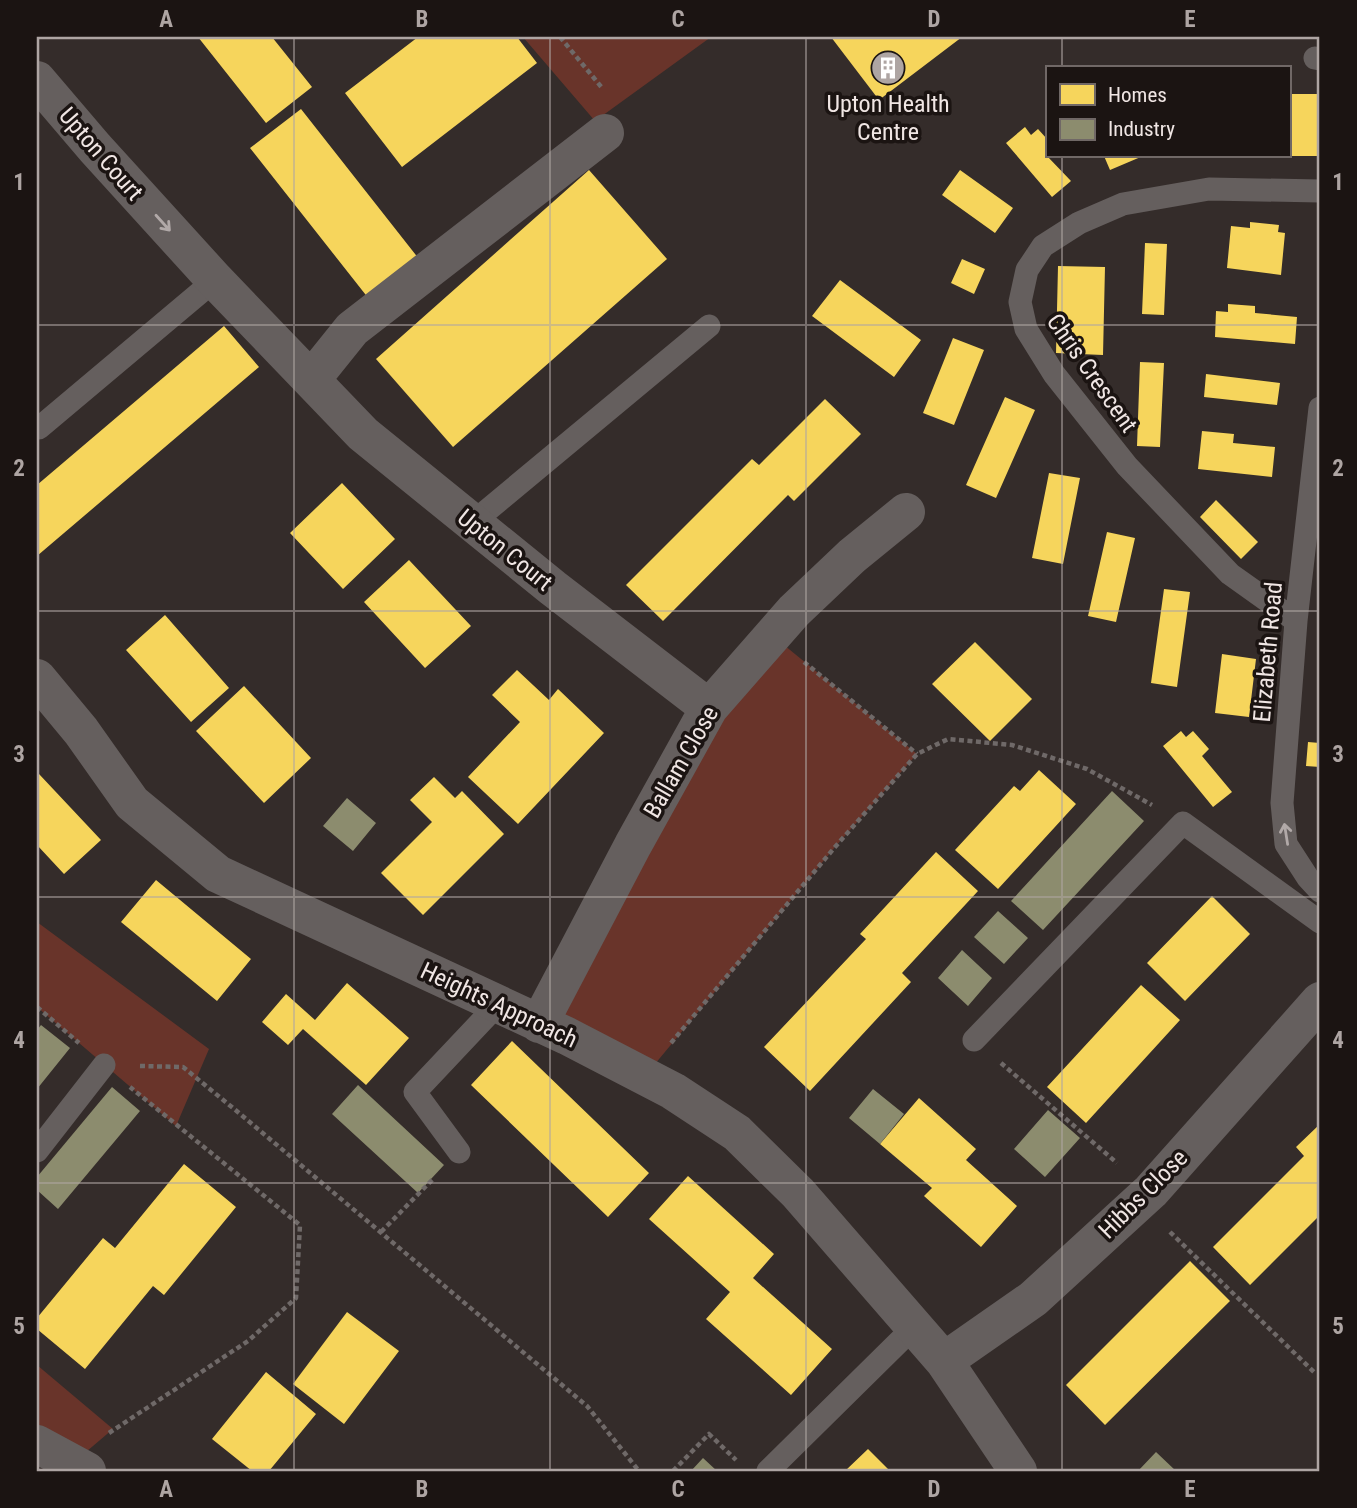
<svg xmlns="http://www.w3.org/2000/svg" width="1357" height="1508" font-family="'Roboto Condensed',sans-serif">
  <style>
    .green { fill: #69342a }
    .homes { fill: #f6d55c }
    .industry { fill: #8c8c6e }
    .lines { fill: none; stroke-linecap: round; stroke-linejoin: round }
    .path { stroke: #6f6968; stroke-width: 4.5; stroke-dasharray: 5 3.5; stroke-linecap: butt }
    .lane { stroke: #655f5e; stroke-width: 23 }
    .street { stroke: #655f5e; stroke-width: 38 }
    .oneway { stroke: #b1a9a8 }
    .grid { fill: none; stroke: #aea5a3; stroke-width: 2; stroke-opacity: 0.55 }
    .labels { text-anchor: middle; stroke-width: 7; stroke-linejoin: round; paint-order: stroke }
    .poi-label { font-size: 24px; fill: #f0e6e4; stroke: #1b1412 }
    .street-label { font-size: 24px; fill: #f0e6e4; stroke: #1b1412 }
    .neatline { fill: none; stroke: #aea5a3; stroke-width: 2.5 }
    .grid-label { font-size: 23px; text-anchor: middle; font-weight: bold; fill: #aea5a3 }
  </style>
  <rect width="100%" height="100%" fill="#342c2a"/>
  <path class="green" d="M523 37H711L595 121Z
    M773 636 917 754 835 847 645 1076 539 1024Z
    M37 922 209 1049 176 1126 37 1007Z
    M37 1365 113 1429 73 1463 37 1444Z"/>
  <path class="homes" d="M198 37H272L312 87 266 123Z
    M418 37H517L537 63 402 167 345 93Z
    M831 37H962L879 100Z
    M1289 94H1318L1317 156H1289Z
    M301 109 419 259 369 299 250 148Z
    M1025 127 1031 135 1038 129 1047 139V156L1071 181 1052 197 1006 143Z
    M1104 156H1143L1110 170Z
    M589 170 667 259 453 447 376 359Z
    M960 170 1013 208 995 233 942 195Z
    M1250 222 1279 225 1278 232 1285 233 1281 275 1227 268 1231 226 1250 228Z
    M1145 243 1167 244 1164 315 1142 314Z
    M962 259 985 269 974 294 951 283Z
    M1058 266 1105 267 1103 355 1056 353Z
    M840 280 921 340 894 377 812 316Z
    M1228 304 1255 306V313L1297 317 1295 344 1215 337 1216 311 1228 312Z
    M224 326 259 367 37 556V485Z
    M953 338 984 350 954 425 923 413Z
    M1140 362 1164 363 1160 447 1137 446Z
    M1206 374 1280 383 1277 405 1204 397Z
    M1005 397 1035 410 996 498 966 485Z
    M825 399 861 434 794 501 788 495 663 621 626 585 752 459 759 465Z
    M1202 431 1234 434 1233 443 1275 447 1272 477 1198 469Z
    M1049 473 1080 478 1063 564 1032 558Z
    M342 483 395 539 343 589 290 533Z
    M1216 500 1258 542 1241 559 1200 517Z
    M1107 532 1135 538 1116 622 1088 616Z
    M409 560 471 626 425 668 364 602Z
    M1164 589 1190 592 1177 687 1151 683Z
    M165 615 229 688 191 722 126 650Z
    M975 642 1032 699 990 741 932 684Z
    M1222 654 1256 659 1249 717 1215 713Z
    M517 670 549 700 558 689 604 733 518 824 468 777 520 722 492 695Z
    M244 686 311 758 264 803 196 731Z
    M1181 731 1186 737 1193 731 1209 749 1202 756 1232 792 1213 807 1163 746Z
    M1308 742 1320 743V767L1306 766Z
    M1039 770 1076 804 998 889 955 850 1014 786 1020 791Z
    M39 774 101 840 64 874 37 845V776Z
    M434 777 455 798 462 791 504 834 423 915 381 873 432 822 410 800Z
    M936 852 978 891 902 973 911 982 810 1091 764 1047 866 939 860 934Z
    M156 880 251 959 217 1001 121 922Z
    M1212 896 1250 934 1185 1001 1147 963Z
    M347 983 409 1038 366 1085 303 1029 288 1045 262 1022 286 994 315 1020Z
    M1141 985 1180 1020 1086 1123 1047 1087Z
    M512 1041 649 1173 608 1217 471 1085Z
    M919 1098 976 1149 966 1160 1017 1206 981 1247 924 1196 932 1188 880 1144Z
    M1320 1124V1215L1250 1285 1213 1247 1304 1156 1296 1147Z
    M184 1164 236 1207 164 1295 153 1286 85 1369 37 1329V1318L103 1238 115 1248Z
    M688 1176 774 1254 753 1278 832 1349 791 1395 706 1319 730 1292 649 1219Z
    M1190 1261 1230 1301 1105 1425 1066 1385Z
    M347 1312 399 1351 344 1424 293 1384Z
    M266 1372 316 1414 269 1471H252L212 1439Z
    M868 1449 890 1471H845Z"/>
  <path class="industry" d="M1112 791 1144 821 1043 930 1011 901Z
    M347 798 376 823 353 851 323 826Z
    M998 911 1028 938 1004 964 974 937Z
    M962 950 992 978 968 1006 938 978Z
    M41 1025 70 1048 37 1089V1030Z
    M358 1085 444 1165 418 1193 332 1114Z
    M112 1087 140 1111 58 1209 37 1190V1177Z
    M873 1089 904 1114 880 1144 849 1118Z
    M1048 1110 1080 1138 1045 1177 1014 1149Z
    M1156 1452 1176 1471H1138Z
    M703 1458 717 1471H691Z"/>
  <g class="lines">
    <path class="path" d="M560 37 603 89
      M804 662 917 754
      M37 1007 79 1043
      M671 1043 835 847 917 754 948 739 1012 745 1087 769 1152 805
      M1001 1063 1117 1163
      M140 1066 183 1067 233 1108 587 1406 639 1471
      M381 1232 434 1178
      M1170 1232 1315 1373
      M109 1433 248 1341 296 1298 300 1225 130 1087
      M673 1471 709 1434 736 1460"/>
    <path class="lane" d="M1315 58 1320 59
      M1320 408 1296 621 1282 803 1286 844 1308 878 1320 891
      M39 428 215 280
      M472 523 709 326
      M1296 621 1230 574 1127 466 1054 374 1026 329 1020 302 1027 270 1043 246 1079 223 1123 204 1209 189 1320 191
      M974 1040 1183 823 1320 922
      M37 1151 104 1065
      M459 1152 415 1092 498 1004
      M768 1471 914 1327"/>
    <path class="street" d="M37 80 95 148 215 280 363 434 553 588 709 708
      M311 380 352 329 605 133
      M37 678 81 731 132 803 218 874 567 1036 673 1091 737 1133 798 1193 944 1361 1018 1471
      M539 1024 633 845 709 708 794 611 852 556 906 512
      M944 1361 1033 1299 1151 1191 1320 1001
      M37 1444 87 1471"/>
  </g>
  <defs><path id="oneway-shaft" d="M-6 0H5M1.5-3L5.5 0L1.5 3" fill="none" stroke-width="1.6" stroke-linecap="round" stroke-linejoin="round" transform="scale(1.75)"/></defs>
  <g class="oneway">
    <use href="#oneway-shaft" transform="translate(163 223) rotate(48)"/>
    <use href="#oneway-shaft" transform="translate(1286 834) rotate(-99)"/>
  </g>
  <path class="grid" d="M294 37V1471M550 37V1471M806 37V1471M1062 37V68M1062 156V1471M37 325H1320M37 611H1320M37 897H1320M37 1183H1320"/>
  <defs>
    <g id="building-disc" transform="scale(1.75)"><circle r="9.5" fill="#aea5a3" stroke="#1b1412"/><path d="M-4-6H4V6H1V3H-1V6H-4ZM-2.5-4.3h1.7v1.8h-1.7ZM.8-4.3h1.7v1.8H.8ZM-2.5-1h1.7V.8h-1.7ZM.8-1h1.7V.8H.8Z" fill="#fff"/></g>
  </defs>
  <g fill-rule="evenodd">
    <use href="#building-disc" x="888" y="68"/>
  </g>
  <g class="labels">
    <g class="poi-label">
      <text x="888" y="112">Upton Health<tspan x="888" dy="28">Centre</tspan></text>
    </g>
    <g class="street-label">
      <text transform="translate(101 154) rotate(49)" y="8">Upton Court</text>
      <text transform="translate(1092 373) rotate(55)" y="8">Chris Crescent</text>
      <text transform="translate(505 550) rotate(39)" y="8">Upton Court</text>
      <text transform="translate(1268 652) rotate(-85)" y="8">Elizabeth Road</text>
      <text transform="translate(681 762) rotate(-60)" y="8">Ballam Close</text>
      <text transform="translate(499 1005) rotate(25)" y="8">Heights Approach</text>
      <text transform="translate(1143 1194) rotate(-45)" y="8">Hibbs Close</text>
    </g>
  </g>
  <rect width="1357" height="1508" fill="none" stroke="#1b1412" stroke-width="77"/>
  <rect x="1046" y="66" width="245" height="91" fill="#1b1412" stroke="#706866" stroke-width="2"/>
  <rect x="1060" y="84" width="35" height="21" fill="#f6d55c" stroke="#706866" stroke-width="2"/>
  <text x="1108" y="102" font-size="21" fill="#f0e6e4">Homes</text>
  <rect x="1060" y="119" width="35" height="21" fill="#8c8c6e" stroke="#706866" stroke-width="2"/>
  <text x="1108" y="136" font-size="21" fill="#f0e6e4">Industry</text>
  <rect x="38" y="38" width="1280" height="1432" class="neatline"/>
  <g class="grid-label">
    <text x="166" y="27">A</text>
    <text x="422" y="27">B</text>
    <text x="678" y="27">C</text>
    <text x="934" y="27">D</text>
    <text x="1190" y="27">E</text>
    <text x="19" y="190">1</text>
    <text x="1338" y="190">1</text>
    <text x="19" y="476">2</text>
    <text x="1338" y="476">2</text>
    <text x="19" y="762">3</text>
    <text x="1338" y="762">3</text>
    <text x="19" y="1048">4</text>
    <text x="1338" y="1048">4</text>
    <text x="19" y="1334">5</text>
    <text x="1338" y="1334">5</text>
    <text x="166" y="1497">A</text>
    <text x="422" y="1497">B</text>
    <text x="678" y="1497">C</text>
    <text x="934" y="1497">D</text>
    <text x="1190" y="1497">E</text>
  </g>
</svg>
